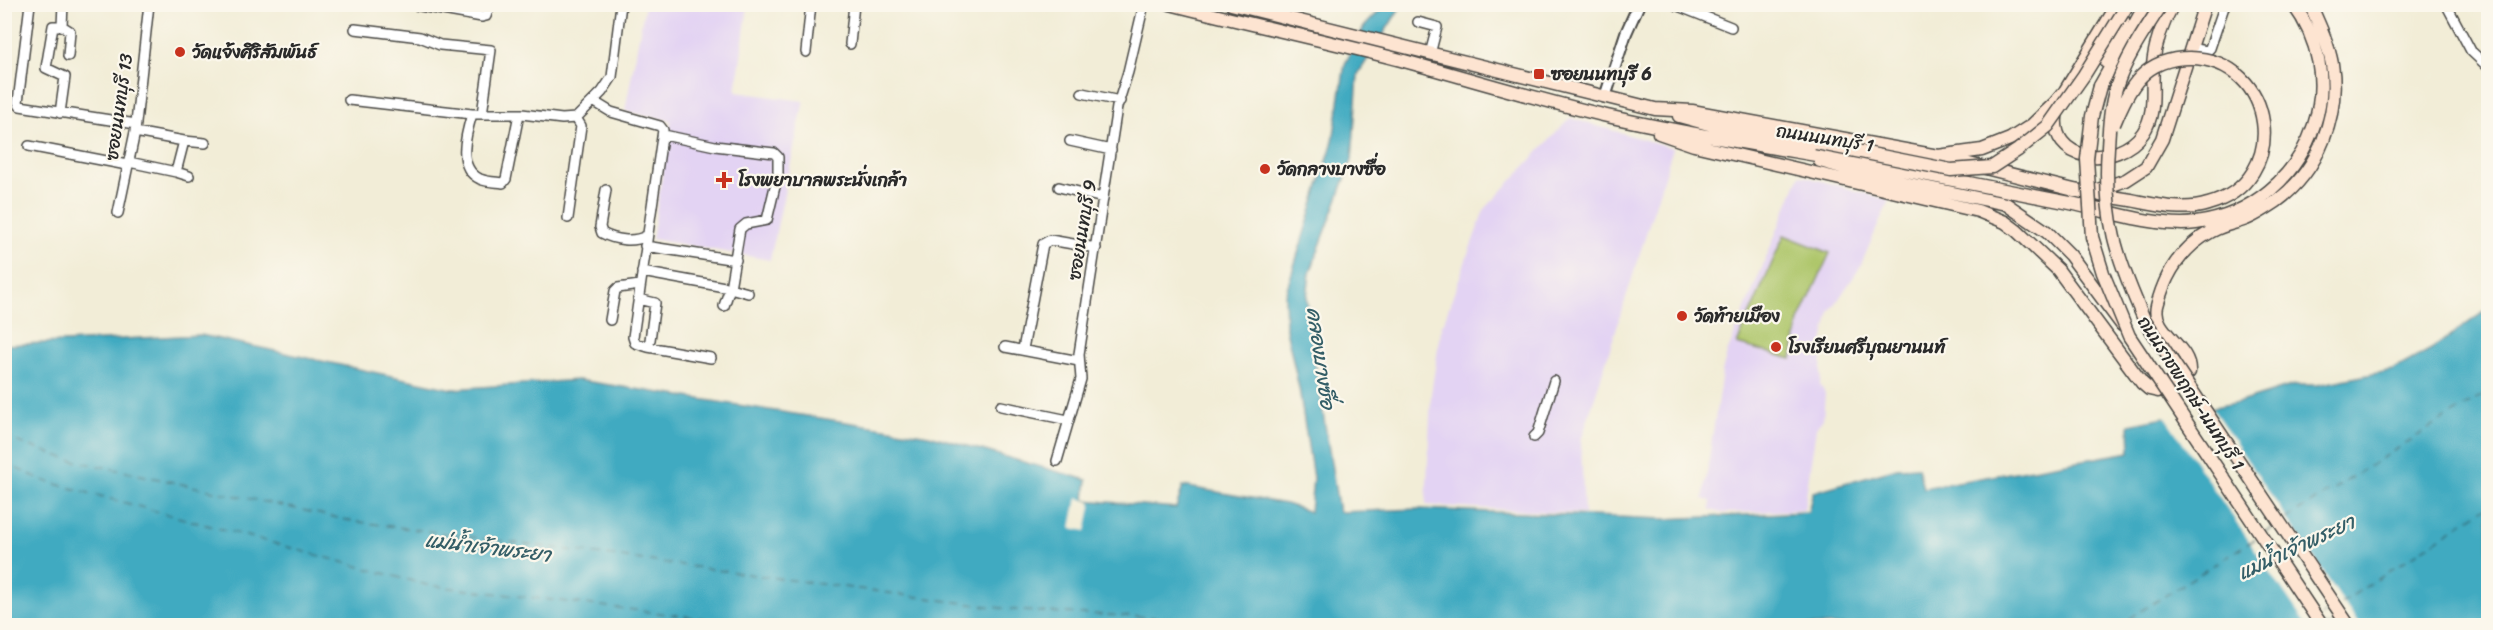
<svg xmlns="http://www.w3.org/2000/svg" width="2493" height="630" font-family="Sriracha,'Playpen Sans Thai',sans-serif">
  <style>
    .built { fill: #e3d3f3 }
    .green { fill: #aec66b; stroke: #6c784b; stroke-width: 1.5 }
    .water { fill: #41aac1; stroke: #366a76; stroke-width: 1.5 }
    .pier { fill: #f2edd7 }
    .lines { fill: none; stroke-linecap: round; stroke-linejoin: round }
    .ferry { stroke: #345e67; stroke-width: 1.5; stroke-dasharray: 8 6; stroke-linecap: butt }
    .minor-casing { stroke: #494845; stroke-width: 12 }
    .tertiary-casing { stroke: #494845; stroke-width: 14 }
    .secondary-casing { stroke: #494845; stroke-width: 15 }
    .minor { stroke: #fff; stroke-width: 9 }
    .tertiary { stroke: #fff; stroke-width: 10 }
    .secondary { stroke: #fde4d1; stroke-width: 12 }
    .secondary-bridge-casing { stroke: #494845; stroke-width: 15; stroke-linecap: butt }
    .secondary-bridge { stroke: #fde4d1; stroke-width: 12 }
    .poi-dot { fill: #c8321e; stroke: #fbf7ec; stroke-width: 2 }
    .labels { text-anchor: middle; stroke-width: 4.5; stroke-linejoin: round; paint-order: stroke }
    .poi-label { font-size: 18px; font-weight: bold; fill: #2b2b2b; stroke: #fbf7ec; text-anchor: start }
    .street-label { font-size: 18px; fill: #2b2b2b; stroke: #fbf7ec }
    .water-label { font-size: 20px; font-style: italic; fill: #345e67; stroke: #fbf7ec }
  </style>
  <rect width="100%" height="100%" fill="#fbf7ec"/>
  <filter id="ink" filterUnits="userSpaceOnUse"><feTurbulence type="fractalNoise" baseFrequency=".0167" numOctaves="2"/><feDisplacementMap in="SourceGraphic" scale="12" xChannelSelector="R" yChannelSelector="G"/><feConvolveMatrix kernelMatrix="1 2 1 2 8 2 1 2 1" color-interpolation-filters="sRGB"/></filter>
  <filter id="wash" filterUnits="userSpaceOnUse"><feTurbulence type="fractalNoise" baseFrequency=".008" numOctaves="4" result="noise"/><feDisplacementMap in="SourceGraphic" scale="24" xChannelSelector="R" yChannelSelector="G"/><feGaussianBlur stdDeviation="1.35" result="paint"/><feColorMatrix in="noise" values="0 0 0 0 0 0 0 0 0 0 0 0 0 0 0 0 0 1.4 0 .05"/><feComposite in="paint" operator="in"/></filter>
  <g filter="url(#wash)">
    <rect width="100%" height="100%" fill="#f2edd7"/>
    <path class="built" d="M645 5H748L736 92 804 101 770 260 652 239 671 121 625 111Z
      M1570 118 1673 148 1581 441 1584 514 1426 505 1431 394 1441 329 1484 210Z
      M1800 175 1889 200 1859 269 1830 312 1823 341 1820 385 1825 393 1823 419 1816 428 1804 510 1722 513 1710 510 1711 501 1703 499 1722 372 1727 353Z"/>
    <path class="green" d="M1784 235 1830 253 1799 321 1792 359 1737 344Z"/>
    <path class="water" d="M1385 5H1402L1358 74 1352 160 1310 273 1307 297 1309 325 1339 512 1418 509 1664 519 1808 512 1813 492 1897 468 1918 467 1923 488 2130 452 2129 424 2240 402 2294 385H2317L2393 370 2433 348 2488 309V625L5 626V345L201 335 452 389 578 380 929 435 1087 480 1085 500 1176 508 1183 486 1286 504 1310 512 1313 478 1299 388 1286 329 1285 295 1333 141 1345 64 1364 27Z"/>
    <path class="pier" d="M2210 405 2359 625H2306L2163 414Z
      M1077 498 1092 502 1086 531 1071 528Z"/>
    <g class="lines">
      <path class="ferry" d="M4 437 67 459 352 521 1023 611 1338 626
        M4 463 45 481 427 585 767 626
        M2286 519 2488 391
        M2265 532 2276 525
        M2341 603 2488 506
        M2321 617 2332 609
        M2117 626 2256 538"/>
    </g>
  </g>
  <g filter="url(#ink)">
    <g class="lines">
      <g class="minor-casing">
        <path id="minor" d="M30 4 18 102 20 106 136 124
          M409 4 482 17 486 16 490 4
          M1673 4 1731 27
          M2446 4 2471 51 2488 67
          M1418 22 1437 27 1430 54
          M62 26 63 4
          M355 29 420 37 440 45 491 50 482 114
          M850 44 854 4
          M2190 48 2207 51 2210 48 2225 4
          M806 52 811 4
          M1082 93 1120 101
          M349 100 472 114H522L562 119 576 118 602 92 612 77 621 4
          M593 101 611 112 660 126 663 130 633 337 635 343 648 347 711 358
          M60 113 65 77 46 68 53 26H62L70 31 68 56
          M472 114C466 134 456 168 480 179 487 182 496 182 503 183L506 179 519 114
          M664 135 715 146 774 153 778 157V174L767 220 746 224 740 229 730 288 748 293
          M184 141 205 143
          M1070 141 1111 150
          M29 146 127 165
          M129 162 176 172 184 141 135 132
          M176 172 189 176
          M1059 187 1103 198
          M606 190 600 227 602 233C615 240 633 243 646 236
          M118 213 135 132 149 4
          M568 218 581 126 576 118
          M645 246 736 260
          M642 272 730 288 724 306
          M638 299 655 303 650 340
          M610 320 615 291 618 288 640 285
          M1005 347 1079 361
          M1023 349 1043 244 1050 240 1096 248
          M1001 406 1068 420
          M1534 437 1538 433 1554 381
          M1057 461 1081 379 1079 354 1117 107 1128 72 1144 4"/>
      </g>
      <g class="tertiary-casing">
        <path id="tertiary" d="M1605 97 1626 33 1639 4"/>
      </g>
      <g class="secondary-casing">
        <path id="secondary" d="M1170 4C1244 23 1319 39 1393 58 1464 77 1535 99 1607 116 1717 141 1828 155 1938 177 1982 186 2026 194 2070 203 2107 211 2159 228 2196 223 2251 216 2297 177 2314 125 2328 83 2319 39 2293 4
          M1231 4 1655 109 1692 111 1938 156 1982 150 2010 139 2032 125 2054 104 2065 91 2118 4
          M2106 62 2123 20
          M2100 86 2146 4
          M2057 111C2046 164 2118 169 2143 133 2157 112 2151 89 2153 65 2155 42 2162 24 2173 4
          M1679 116 1716 126 1816 143
          M1659 133 1694 145 1978 211 2005 222 2017 231 2058 270 2142 383 2149 389 2158 391 2189 372C2191 346 2151 332 2157 306 2165 274 2182 247 2212 231 2222 225 2235 223 2246 219 2256 215 2268 207 2277 201 2319 170 2340 115 2332 64 2328 43 2319 24 2310 4
          M1945 158 2082 192
          M1820 161 1881 178 2006 204 2047 232 2070 255 2122 325
          M2074 191 2098 190 2126 180 2146 167 2162 139 2205 4
          M2100 195 2131 200"/>
      </g>
      <use href="#minor" class="minor"/>
      <use href="#tertiary" class="tertiary"/>
      <use href="#secondary" class="secondary"/>
      <g class="secondary-bridge-casing">
        <path id="secondary-bridge" d="M2162 4C2145 30 2125 59 2116 88 2110 107 2109 128 2108 147 2103 218 2116 256 2144 319L2349 626
          M2100 86 2092 116 2087 159 2092 237 2103 273 2129 336 2322 626
          M2114 124C2130 86 2144 58 2190 58 2276 59 2293 181 2208 204 2183 212 2157 205 2131 200
          M1816 143 1951 170 1992 167 2018 150 2048 126 2084 75 2128 4"/>
      </g>
      <use href="#secondary-bridge" class="secondary-bridge"/>
    </g>
  </g>
  <g class="poi-dot">
    <circle cx="180" cy="52" r="6"/>
    <rect x="1533" y="68" width="12" height="12" rx="3"/>
    <circle cx="1265" cy="169" r="6"/>
    <path d="M721 171h6v6h6v6h-6v6h-6v-6h-6v-6h6z"/>
    <circle cx="1682" cy="316" r="6"/>
    <circle cx="1776" cy="347" r="6"/>
  </g>
  <g class="labels">
    <g class="poi-label">
      <text x="192" y="58">วัดแจ้งศิริสัมพันธ์</text>
      <text x="1551" y="80">ซอยนนทบุรี 6</text>
      <text x="1277" y="175">วัดกลางบางซื่อ</text>
      <text x="738" y="186">โรงพยาบาลพระนั่งเกล้า</text>
      <text x="1694" y="322">วัดท้ายเมือง</text>
      <text x="1788" y="353">โรงเรียนศรีบุณยานนท์</text>
    </g>
    <g class="street-label">
      <text transform="translate(119 107) rotate(-82)" y="6">ซอยนนทบุรี 13</text>
      <text transform="translate(1825 138) rotate(9)" y="6">ถนนนนทบุรี 1</text>
      <text transform="translate(1082 230) rotate(-81)" y="6">ซอยนนทบุรี 9</text>
      <text transform="translate(2191 393) rotate(57)" y="6">ถนนราชพฤกษ์-นนทบุรี 1</text>
    </g>
    <g class="water-label">
      <text transform="translate(1321 358) rotate(82)" y="7">คลองบางซื่อ</text>
      <text transform="translate(488 547) rotate(7)" y="7">แม่น้ำเจ้าพระยา</text>
      <text transform="translate(2296 547) rotate(-25)" y="7">แม่น้ำเจ้าพระยา</text>
    </g>
  </g>
  <rect width="2493" height="630" fill="none" stroke="#fbf7ec" stroke-width="24"/>
</svg>
